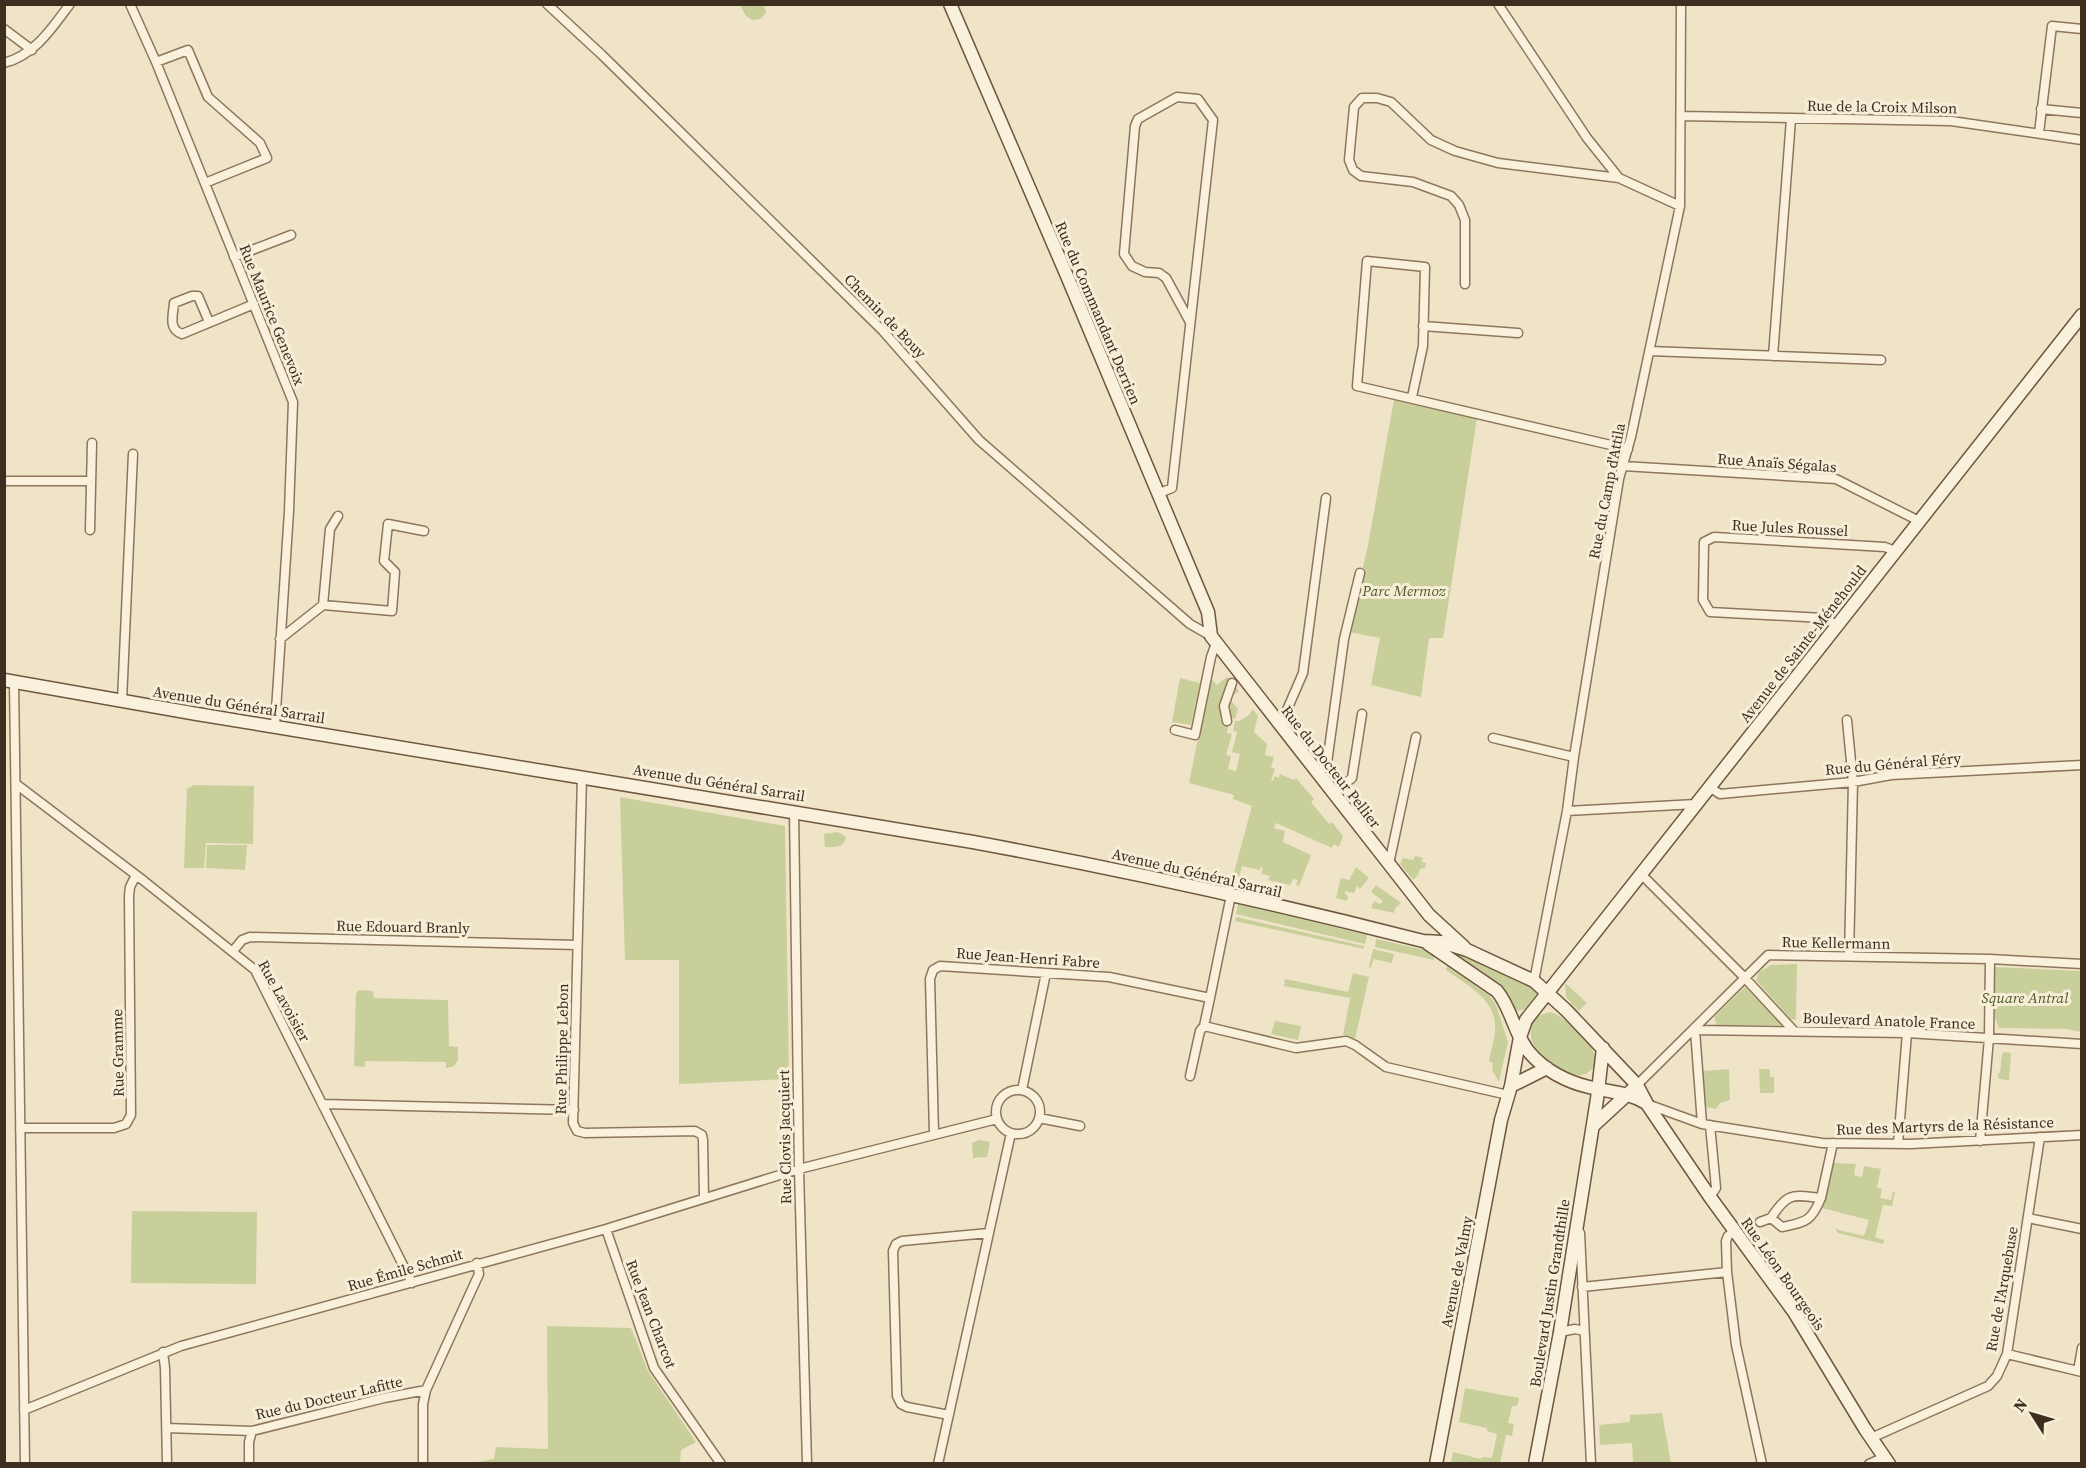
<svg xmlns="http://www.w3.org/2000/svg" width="2086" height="1468" font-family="'Source Serif 4',serif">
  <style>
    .green { fill: #c9cf9b }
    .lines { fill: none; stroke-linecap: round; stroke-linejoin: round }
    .minor-casing { stroke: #8d765c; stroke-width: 11 }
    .secondary-casing { stroke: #6f573f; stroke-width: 15 }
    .minor { stroke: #faf1dc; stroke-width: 8 }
    .secondary { stroke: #faf1dc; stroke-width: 12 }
    .labels { text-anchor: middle; stroke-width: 6; stroke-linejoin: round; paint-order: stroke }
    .street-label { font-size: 15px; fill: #3d2e20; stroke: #f7eed8 }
    .park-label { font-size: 15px; font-style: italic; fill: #4d5a26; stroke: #f7eed8 }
  </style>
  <rect width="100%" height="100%" fill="#f0e4c8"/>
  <path class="green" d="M740 5H764L766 13 760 19 752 20 746 16Z
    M1394 400 1477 418 1443 638H1429L1421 697 1371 685 1380 638 1348 632 1368 545Z
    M1227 677 1239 691 1234 695 1231 692 1227 696 1238 709 1235 719 1229 717 1227 733 1232 734 1226 755 1231 756 1228 769 1236 771 1240 754 1232 752 1237 732 1233 731 1235 721H1239L1248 716 1253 709 1258 716 1254 732 1267 744 1265 755 1274 757 1271 767 1275 769 1271 780 1273 781 1275 776 1279 778 1280 774 1294 780 1296 778 1314 799 1311 802 1329 824 1332 822 1343 836 1339 847 1334 844 1332 848 1276 823 1274 828 1285 831 1283 842 1311 855 1299 886 1296 885 1298 880 1293 879 1290 885 1268 880 1270 876 1261 874 1263 868 1261 867 1260 870 1242 866 1239 878 1233 876 1252 806 1233 799 1234 795 1189 783 1210 678 1217 685Z
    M1180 678 1200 683 1191 725 1172 722Z
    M194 785 254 786 253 844 206 843 204 868H184L187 789Z
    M620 797 785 826 789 1079 679 1084V960H625Z
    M838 832 846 837C844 848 835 847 825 847L824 834Z
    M207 845H247L245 870 206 868Z
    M1415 856 1423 858 1421 862 1426 863 1425 868 1420 869 1418 875 1413 880 1400 864 1403 858 1413 860Z
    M1356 867 1369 878 1360 889 1357 886 1354 893 1345 891V894L1348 896 1347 901 1336 898 1341 878 1349 880Z
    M1376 885 1401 903 1395 908 1394 913 1371 908 1374 901 1380 904 1383 901 1371 892Z
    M1238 904 1367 935 1365 944 1236 914Z
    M1236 917 1364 946V949L1235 921Z
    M1376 939 1433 952 1434 960 1375 947Z
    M1373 949 1394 954 1392 963 1374 959 1370 969 1369 966Z
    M1455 952C1482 962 1516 971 1538 992L1525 1009 1516 1011 1503 987 1457 956Z
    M1797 964 1796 1020 1791 1019 1756 980 1759 972 1771 965Z
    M1447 966 1490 996 1496 1005 1508 1042 1499 1082 1492 1070 1493 1063 1489 1061C1491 1049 1496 1036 1495 1024 1494 998 1464 983 1446 970Z
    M1995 967 2081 971V1032L2066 1029 1999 1028 1994 1015Z
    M1353 973 1369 977 1355 1039 1343 1034 1351 995 1350 998 1284 986 1285 979 1348 992Z
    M1565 983 1587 1003 1579 1011 1566 997Z
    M1745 987 1772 1014 1778 1016 1784 1023 1780 1025H1740L1735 1027 1717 1025 1714 1017Z
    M359 990 373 991 374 998 448 1000 449 1046 458 1047V1060L454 1066 446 1068V1062L365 1061V1067L354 1066 356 994Z
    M1550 1012C1564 1016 1572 1028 1582 1038 1586 1043 1592 1047 1594 1053 1600 1065 1588 1078 1575 1075 1560 1072 1537 1056 1532 1041 1530 1036 1531 1028 1532 1023L1537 1016Z
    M1275 1021 1301 1026 1298 1040 1271 1034Z
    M2004 1052 2011 1053 2009 1081 1998 1078V1073H2000L2002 1054Z
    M1729 1069 1730 1100 1720 1103 1716 1109 1705 1107 1702 1071Z
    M1759 1069H1770V1077H1774V1093H1760Z
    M979 1140 990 1142 987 1157 973 1158 972 1143Z
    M1833 1163 1856 1164 1854 1175 1862 1177 1864 1166 1881 1169 1877 1187 1882 1189 1880 1198 1891 1200 1893 1192H1895L1892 1206 1883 1205 1875 1237 1884 1240 1883 1244 1838 1233 1835 1229 1864 1236 1869 1220 1822 1208Z
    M132 1211 257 1212 256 1284 131 1283Z
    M547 1326 631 1328 648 1371 696 1442 681 1450 680 1463H470L494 1459 496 1447 548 1449Z
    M1465 1388 1519 1398 1517 1406H1512L1508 1423 1514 1424 1512 1436 1506 1435 1500 1463H1451L1453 1452 1481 1459 1482 1457 1492 1458 1497 1434 1487 1431V1428L1459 1422Z
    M1662 1413 1671 1463H1633L1632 1443 1600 1445 1599 1425 1630 1422V1415Z"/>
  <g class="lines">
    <g class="minor-casing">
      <path id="minor" d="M130 4 156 62 293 402 289 511 275 726
        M547 4 602 55 883 331 979 440 1190 624 1211 636
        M1498 4 1587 138 1619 178 1680 206
        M4 29 32 50
        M156 62 188 50 208 97 260 143 267 158 205 183
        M4 63C35 55 52 28 70 4
        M2041 109 2082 113
        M1681 116 1951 121 2082 140
        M2039 133 2052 26 2082 29
        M234 257 291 235
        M1465 284V220L1459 205 1451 196 1413 182 1361 176 1353 170 1349 160 1354 107 1362 98H1377L1391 102 1431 140 1455 151 1498 163 1619 178
        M209 322 198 296H192L174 303C173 316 168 329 182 334L254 304
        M1423 326 1518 333
        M1650 351 1881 360
        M1773 356 1791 119
        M1412 397 1423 346 1425 267 1367 261 1357 386 1628 449
        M1623 466 1836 479 1919 521
        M4 481H91
        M1157 494 1172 488 1213 120 1198 99 1177 97 1138 119 1135 126 1124 254 1132 266 1145 272 1159 273 1166 278 1190 322
        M90 530 92 443
        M323 605 330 529 338 516
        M1837 625 1823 618 1710 612 1703 600 1704 542 1714 537 1885 547 1895 551
        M280 639 323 605 392 611 395 572 384 561 388 524 424 531
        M14 682 25 1464
        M122 701 133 454
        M1847 720 1853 782 1849 956
        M1227 721 1224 706 1232 683
        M1280 726 1303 673 1326 498
        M1175 730 1195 735 1211 657 1216 643
        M1493 738 1574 757
        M1318 774 1327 763 1344 639 1360 573
        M582 776 573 1123 577 1131 585 1133 695 1131 702 1135 703 1140 704 1198
        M16 784 144 881 255 970 412 1283
        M1709 787 1720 794 1853 782 1891 775 2082 765
        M1333 793 1352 778 1362 714
        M794 811 799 1169 807 1464
        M1567 811 1696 804
        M1389 864 1416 737
        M1641 874 1744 977 1794 1031
        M233 951 242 940 250 937 577 945
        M1534 981 1567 811 1574 757 1619 479 1631 437 1680 206 1681 4
        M1204 1026 1296 1048 1346 1041 1355 1045 1386 1067 1508 1095
        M1695 1030 1907 1033 2082 1044
        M1695 1030 1702 1124
        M1190 1076 1200 1031 1204 1026 1210 998 1231 895
        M1637 1085 1768 955 1990 959 2082 964
        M1022 1090 1046 973
        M996 1112a22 22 0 1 1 44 0a22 22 0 1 1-44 0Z
        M322 1104 574 1110
        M1647 1104 1702 1124 1822 1143 1911 1144 2082 1135
        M1039 1118 1080 1126
        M20 1128H114L126 1124 131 1115 129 896 130 887 136 875
        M934 1133 930 979 933 970 940 966 1109 977 1210 998
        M1980 1141 1989 1038 1990 959
        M1898 1144 1907 1033
        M1710 1197 1716 1188 1710 1125
        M1771 1218 1782 1227C1806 1222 1811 1222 1821 1198
        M2028 1218 2082 1229
        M1760 1222 1771 1218C1788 1192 1792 1195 1821 1198L1833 1143
        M606 1229 654 1368 721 1464
        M1734 1231 1728 1236 1726 1241 1727 1272 1736 1345 1762 1464
        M1580 1233 1591 1464
        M1582 1287 1727 1272
        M1560 1332 1575 1329 1584 1331
        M163 1352 165 1368 167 1464
        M2007 1354 2082 1372
        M2078 1371 2082 1348
        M24 1410 181 1346 606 1229 799 1169 997 1119
        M949 1415 907 1407 901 1404 897 1396 893 1251 896 1244 902 1241 989 1233
        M167 1428 252 1431 384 1398 426 1390
        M1871 1438 1988 1386 1997 1376 2007 1354 2040 1137
        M249 1464V1442L252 1431
        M423 1464V1404L426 1390 479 1274 477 1263
        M938 1464 1011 1133
        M1869 1464 1884 1457"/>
    </g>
    <g class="secondary-casing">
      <path id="secondary" d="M950 4 1067 276 1208 612 1211 636 1429 915 1464 947
        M4 680 197 714 973 842C1124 870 1274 903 1423 941L1441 942 1467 950 1534 981 1566 1010 1637 1085 1647 1104 1710 1197 1794 1312 1865 1429 1889 1464
        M1427 943 1497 991C1512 1009 1514 1034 1529 1052 1544 1070 1567 1082 1589 1087 1609 1092 1628 1092 1646 1103
        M1511 1086 1547 1068
        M1593 1126 1632 1090
        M1436 1464 1501 1120 1511 1086 1520 1037 1526 1020 2082 315
        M1535 1464 1560 1332 1597 1099 1603 1048"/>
    </g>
    <use href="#minor" class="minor"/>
    <use href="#secondary" class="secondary"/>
  </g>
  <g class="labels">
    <g class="street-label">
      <text transform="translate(1882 107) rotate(1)" y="5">Rue de la Croix Milson</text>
      <text transform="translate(1098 313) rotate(67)" y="5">Rue du Commandant Derrien</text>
      <text transform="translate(272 315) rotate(68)" y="5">Rue Maurice Genevoix</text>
      <text transform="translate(885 316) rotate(46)" y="5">Chemin de Bouy</text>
      <text transform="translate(1777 463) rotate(4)" y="5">Rue Anaïs Ségalas</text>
      <text transform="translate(1607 491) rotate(-79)" y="5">Rue du Camp d'Attila</text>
      <text transform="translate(1790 528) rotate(3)" y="5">Rue Jules Roussel</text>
      <text transform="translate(1803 644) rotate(-52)" y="5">Avenue de Sainte-Ménehould</text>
      <text transform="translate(239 705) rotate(9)" y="5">Avenue du Général Sarrail</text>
      <text transform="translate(1893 764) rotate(-5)" y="5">Rue du Général Féry</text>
      <text transform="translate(1331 767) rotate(52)" y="5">Rue du Docteur Pellier</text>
      <text transform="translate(719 783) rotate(9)" y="5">Avenue du Général Sarrail</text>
      <text transform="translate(1197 873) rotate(13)" y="5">Avenue du Général Sarrail</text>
      <text transform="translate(403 927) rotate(1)" y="5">Rue Edouard Branly</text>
      <text transform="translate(1836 943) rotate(1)" y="5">Rue Kellermann</text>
      <text transform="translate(1028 958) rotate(4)" y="5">Rue Jean-Henri Fabre</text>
      <text transform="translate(284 1001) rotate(61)" y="5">Rue Lavoisier</text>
      <text transform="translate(1889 1021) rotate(2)" y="5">Boulevard Anatole France</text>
      <text transform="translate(562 1049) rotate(-89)" y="5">Rue Philippe Lebon</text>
      <text transform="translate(118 1053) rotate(-91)" y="5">Rue Gramme</text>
      <text transform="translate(1945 1126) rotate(-2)" y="5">Rue des Martyrs de la Résistance</text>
      <text transform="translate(785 1137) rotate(-91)" y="5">Rue Clovis Jacquiert</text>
      <text transform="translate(405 1270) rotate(-16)" y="5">Rue Émile Schmit</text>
      <text transform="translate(1457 1272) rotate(-79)" y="5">Avenue de Valmy</text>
      <text transform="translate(1783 1274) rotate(55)" y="5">Rue Léon Bourgeois</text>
      <text transform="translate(2002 1289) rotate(-80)" y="5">Rue de l'Arquebuse</text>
      <text transform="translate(1550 1293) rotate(-81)" y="5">Boulevard Justin Grandthille</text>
      <text transform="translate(651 1314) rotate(69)" y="5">Rue Jean Charcot</text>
      <text transform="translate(329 1398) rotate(-13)" y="5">Rue du Docteur Lafitte</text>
    </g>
    <g class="park-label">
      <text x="1404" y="596">Parc Mermoz</text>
      <text x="2025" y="1003">Square Antral</text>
    </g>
  </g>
  <rect width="2086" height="1468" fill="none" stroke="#3d2e20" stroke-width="12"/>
  <g transform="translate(2032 1414) rotate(307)" stroke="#f7eed8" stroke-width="4.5" paint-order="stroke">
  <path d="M0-4.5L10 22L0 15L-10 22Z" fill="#3d2e20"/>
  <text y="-9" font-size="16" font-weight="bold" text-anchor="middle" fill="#3d2e20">N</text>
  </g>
</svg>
